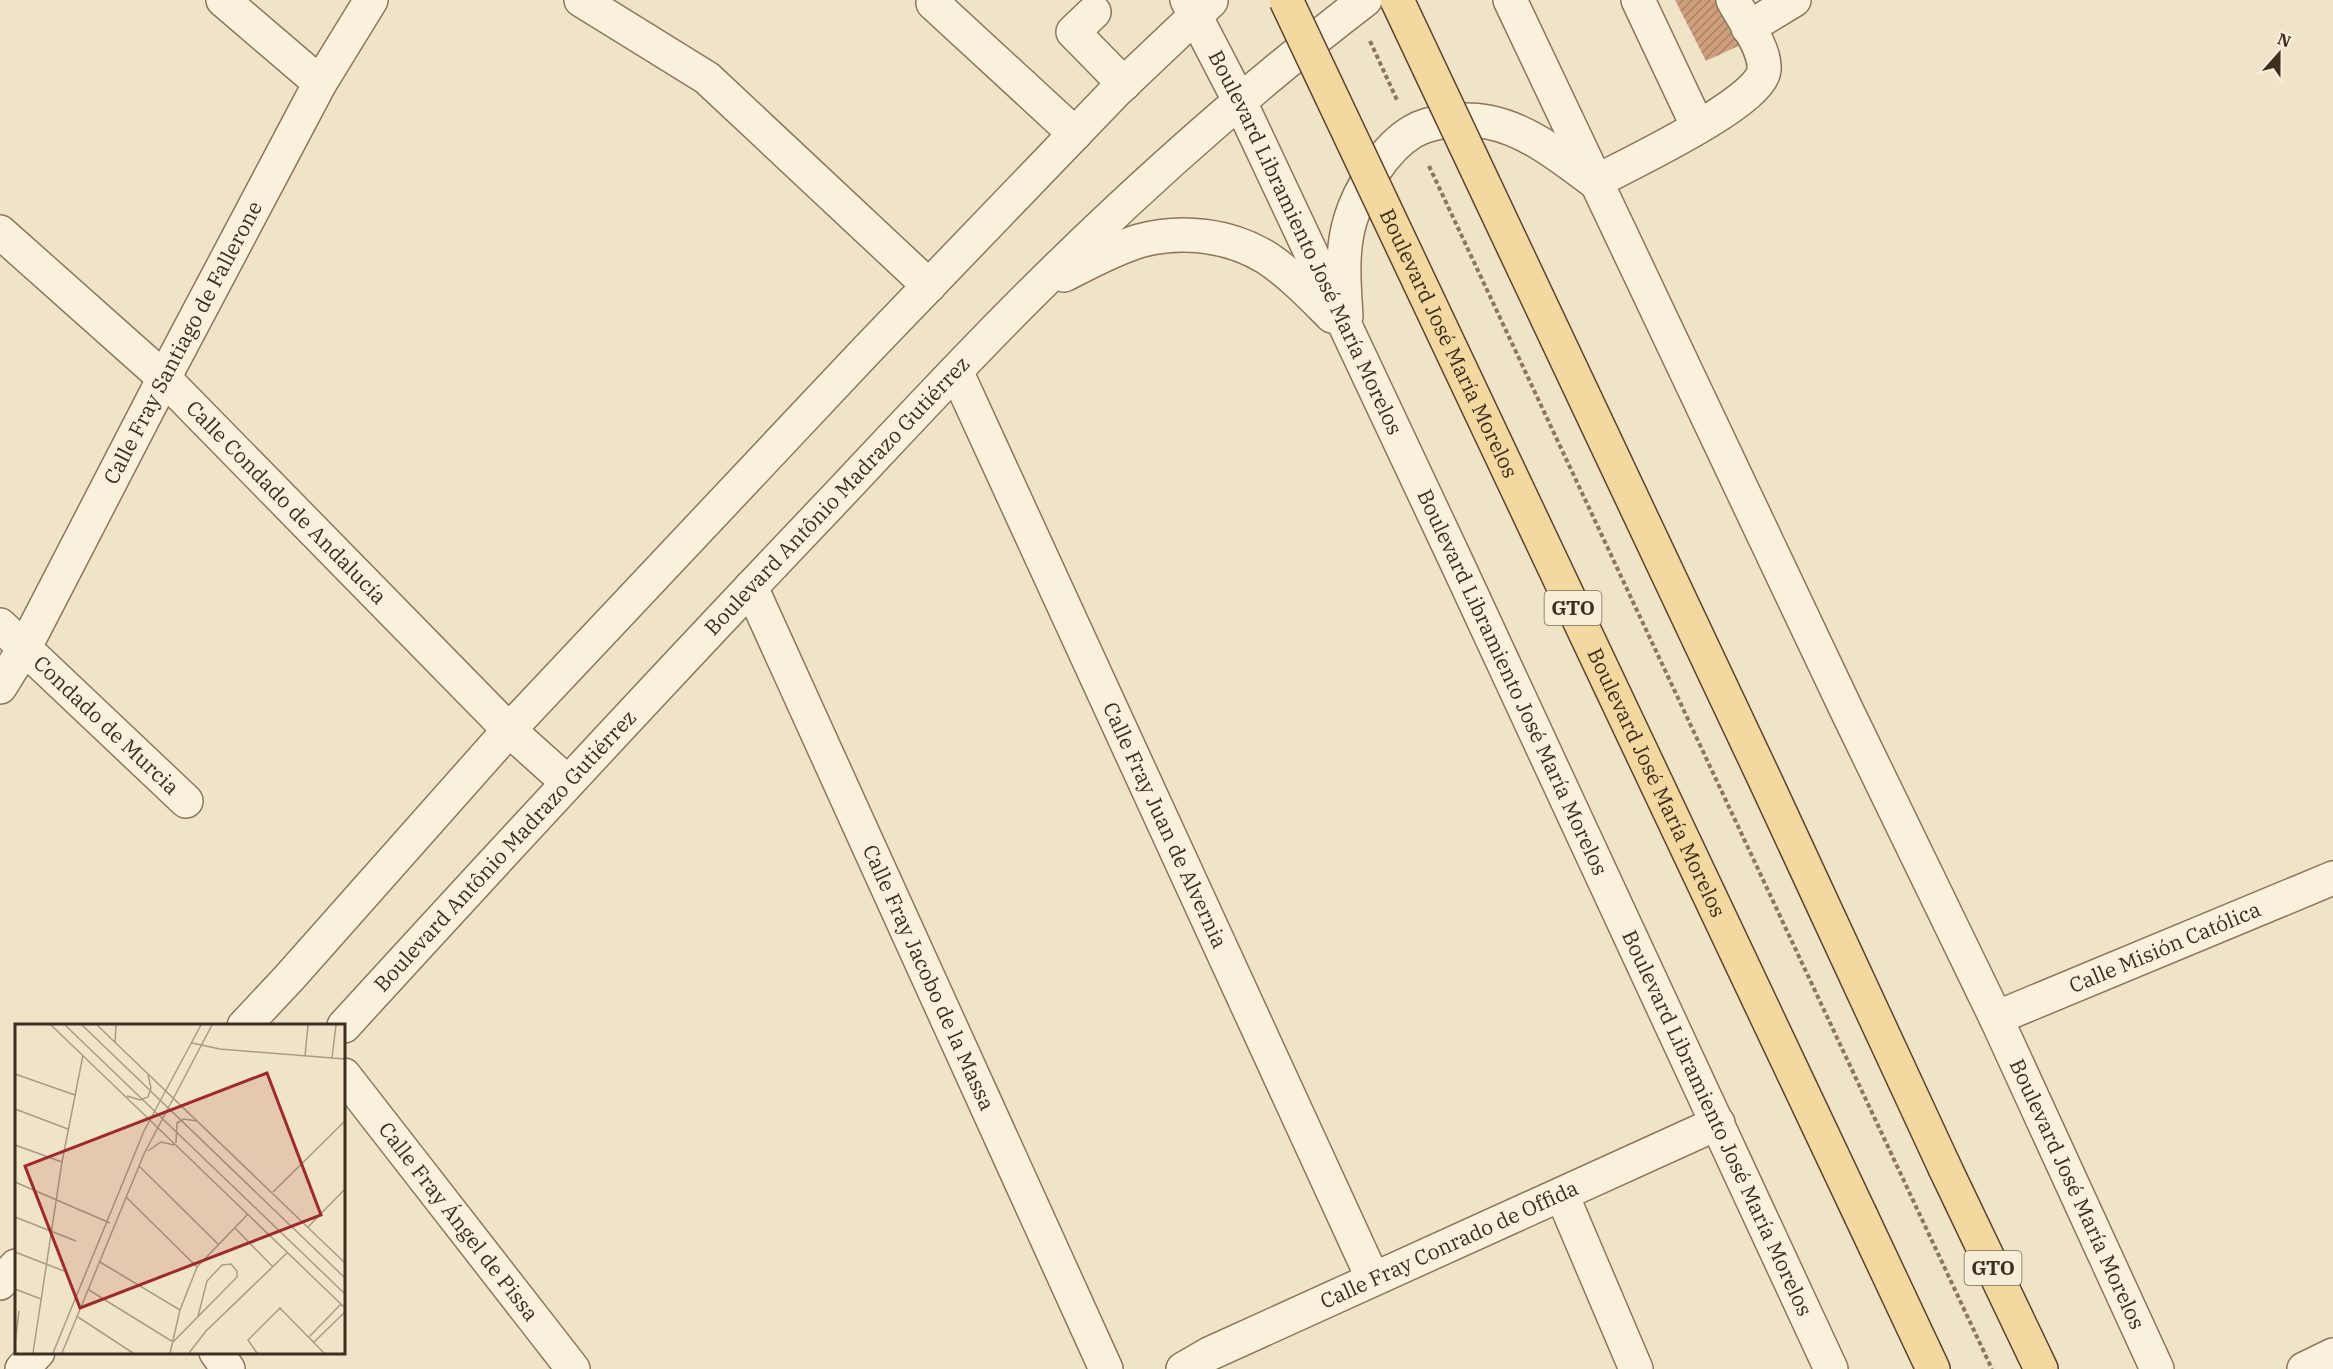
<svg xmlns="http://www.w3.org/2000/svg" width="2333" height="1369" font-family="'IBM Plex Serif',serif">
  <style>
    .building { fill: url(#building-hatch) }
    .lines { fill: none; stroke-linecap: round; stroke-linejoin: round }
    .minor-casing { stroke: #8d765c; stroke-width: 36 }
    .major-casing { stroke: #5b4430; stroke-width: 36 }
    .path { stroke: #8d765c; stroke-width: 4; stroke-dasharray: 4.5 3; stroke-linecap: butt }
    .minor { stroke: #faf1dc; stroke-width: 33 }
    .major { stroke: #f3d9a0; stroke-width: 33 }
    .major-bridge-casing { stroke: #5b4430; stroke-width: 36; stroke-linecap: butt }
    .major-bridge { stroke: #f3d9a0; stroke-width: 33 }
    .labels { text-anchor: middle; stroke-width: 4.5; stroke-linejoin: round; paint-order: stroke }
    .shield { fill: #f7eed8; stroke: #756857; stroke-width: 1.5 }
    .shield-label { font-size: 20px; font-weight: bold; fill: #3d2e20 }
    .street-label { font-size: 21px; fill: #3d2e20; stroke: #f7eed8 }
    .inset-road { fill: none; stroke: #a89b85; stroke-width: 1.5 }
    .view { fill: #9e2a2b; fill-opacity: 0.15; stroke: #9e2a2b; stroke-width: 3 }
    .inset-edge { fill: none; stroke: #3d2e20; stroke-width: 3 }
  </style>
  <defs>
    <pattern id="building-hatch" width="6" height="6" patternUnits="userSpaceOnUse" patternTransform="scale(1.5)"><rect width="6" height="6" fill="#cf9f7d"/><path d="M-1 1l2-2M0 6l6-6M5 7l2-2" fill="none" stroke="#a98266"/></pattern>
  </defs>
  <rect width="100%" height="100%" fill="#f0e4c8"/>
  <path class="building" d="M1675 0H1728L1749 41 1706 61Z"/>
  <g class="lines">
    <g class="minor-casing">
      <g id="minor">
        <path d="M223 0 320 83"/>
        <path d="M581 0 707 78 929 286"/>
        <path id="s1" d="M1187 0 1240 102 1456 561 1831 1369"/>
        <path id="s2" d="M1510 0 1847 711 1996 1018 2157 1369"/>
        <path d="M1638 0 1698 127"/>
        <path d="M933 3 1075 134"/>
        <path d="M1094 12 1073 32 1124 84"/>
        <path d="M1748 28 1794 0"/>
        <path id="s3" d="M0 232 164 378 509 730 567 782"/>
        <path d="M1064 275C1088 263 1113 249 1139 241 1181 229 1230 235 1267 258 1291 274 1312 296 1332 316"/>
        <path d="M1346 316C1344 285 1341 251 1350 221 1359 190 1385 148 1412 132 1431 120 1466 118 1488 122 1529 130 1562 158 1595 182 1625 166 1762 102 1764 70 1766 49 1743 19 1733 0"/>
        <path id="s4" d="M956 371 1373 1279"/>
        <path id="s5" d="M751 587 1106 1369"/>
        <path id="s6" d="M0 625 186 801"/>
        <path id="s7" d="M0 687 25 647 164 378 320 83 371 0"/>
        <path id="s8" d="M1996 1018 2333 878"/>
        <path d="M244 1026 289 978 509 730 865 352 1115 92 1211 1"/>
        <path id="s9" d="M344 1026C504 851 666 676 830 504 899 431 966 358 1037 288 1140 186 1250 88 1365 0"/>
        <path id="s10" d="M344 1075 573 1369"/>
        <path d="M1562 1195 1636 1369"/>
        <path d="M0 1283 16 1266"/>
        <path d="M216 1352 228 1369"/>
        <path d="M22 1369 38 1352"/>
        <path id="s11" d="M1183 1369 1209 1354 1718 1123"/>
        <path d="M2304 1369 2333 1355"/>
      </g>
    </g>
    <g class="major-casing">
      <path id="major" d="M1945 1168 2041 1369
        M1861 1216 1933 1369"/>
    </g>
    <path class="path" d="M1370 41 1397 100
      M1429 166 1992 1369"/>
    <use href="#minor" class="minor"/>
    <use href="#major" class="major"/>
    <g class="major-bridge-casing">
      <g id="major-bridge">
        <path id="s12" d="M1286 0 1861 1216"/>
        <path d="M1397 0 1766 782 1945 1168"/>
      </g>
    </g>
    <use href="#major-bridge" class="major-bridge"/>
  </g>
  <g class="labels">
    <g class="shield">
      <rect x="1544.5" y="591" width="57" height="34" rx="4.5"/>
      <rect x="1964.5" y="1251" width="57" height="34" rx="4.5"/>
    </g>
    <g class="shield-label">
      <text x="1573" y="615">GTO</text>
      <text x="1993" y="1275">GTO</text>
    </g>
    <g class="street-label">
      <text dy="7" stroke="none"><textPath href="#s1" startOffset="270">Boulevard Libramiento José María Morelos</textPath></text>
      <text dy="7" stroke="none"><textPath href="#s7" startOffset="390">Calle Fray Santiago de Fallerone</textPath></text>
      <text dy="7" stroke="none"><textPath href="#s12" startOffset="380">Boulevard José María Morelos</textPath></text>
      <text dy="7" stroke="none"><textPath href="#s9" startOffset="724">Boulevard Antônio Madrazo Gutiérrez</textPath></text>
      <text dy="7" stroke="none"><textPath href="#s3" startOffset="394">Calle Condado de Andalucía</textPath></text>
      <text dy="7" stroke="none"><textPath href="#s1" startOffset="756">Boulevard Libramiento José María Morelos</textPath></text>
      <text dy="7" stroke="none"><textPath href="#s6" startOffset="146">Condado de Murcia</textPath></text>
      <text dy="7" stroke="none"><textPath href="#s12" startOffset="866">Boulevard José María Morelos</textPath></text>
      <text dy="7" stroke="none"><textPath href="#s4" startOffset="500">Calle Fray Juan de Alvernia</textPath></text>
      <text dy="7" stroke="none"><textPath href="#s9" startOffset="238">Boulevard Antônio Madrazo Gutiérrez</textPath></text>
      <text dy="7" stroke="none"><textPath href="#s8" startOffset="183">Calle Misión Católica</textPath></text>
      <text dy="7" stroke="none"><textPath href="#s5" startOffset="429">Calle Fray Jacobo de la Massa</textPath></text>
      <text dy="7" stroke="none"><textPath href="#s1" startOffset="1242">Boulevard Libramiento José María Morelos</textPath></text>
      <text dy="7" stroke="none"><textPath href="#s2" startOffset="1322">Boulevard José María Morelos</textPath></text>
      <text dy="7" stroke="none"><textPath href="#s10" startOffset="186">Calle Fray Ángel de Pissa</textPath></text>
      <text dy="7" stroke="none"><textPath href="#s11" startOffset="294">Calle Fray Conrado de Offida</textPath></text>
    </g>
  </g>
  <g transform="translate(15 1024)">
    <rect width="330" height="330" fill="#f0e4c8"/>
    <path class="inset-road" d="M36 1 330 284M50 1 330 270M67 1 330 254M82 1 330 239M100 19 101 1M177 19 205 25 330 35M290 32 293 1M317 34 321 1M0 50 60 71M112 72 125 76 133 73 136 64 133 51M0 85 53 105M161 119 162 99 169 95 182 97M0 121 47 138M133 127 146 118 159 121M124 142 203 220M0 158 95 199M258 168 330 97M111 173 182 243M0 193 61 217M293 203 330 165M220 204 258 243M0 228 49 247M85 238 165 286M0 265 26 275M74 266 158 318 222 253V247L216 240 207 241 192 257 183 292M63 293 118 329M294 313 326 280M299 318 330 288M0 319 4 287M18 329 47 138 68 31M38 329 129 107 186 1M47 329 129 130 197 1M155 329 165 286 182 243 233 190M174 329 191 307 272 229M242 329 233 316 265 284 309 329"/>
    <path class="view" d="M252 49 306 191 65 284 10 142Z"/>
    <rect width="330" height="330" class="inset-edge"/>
  </g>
  <g transform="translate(2279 54) rotate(21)" stroke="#f7eed8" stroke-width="4.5" paint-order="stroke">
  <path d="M0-4.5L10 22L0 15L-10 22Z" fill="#3d2e20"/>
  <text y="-9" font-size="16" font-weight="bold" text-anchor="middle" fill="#3d2e20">N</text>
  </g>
</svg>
